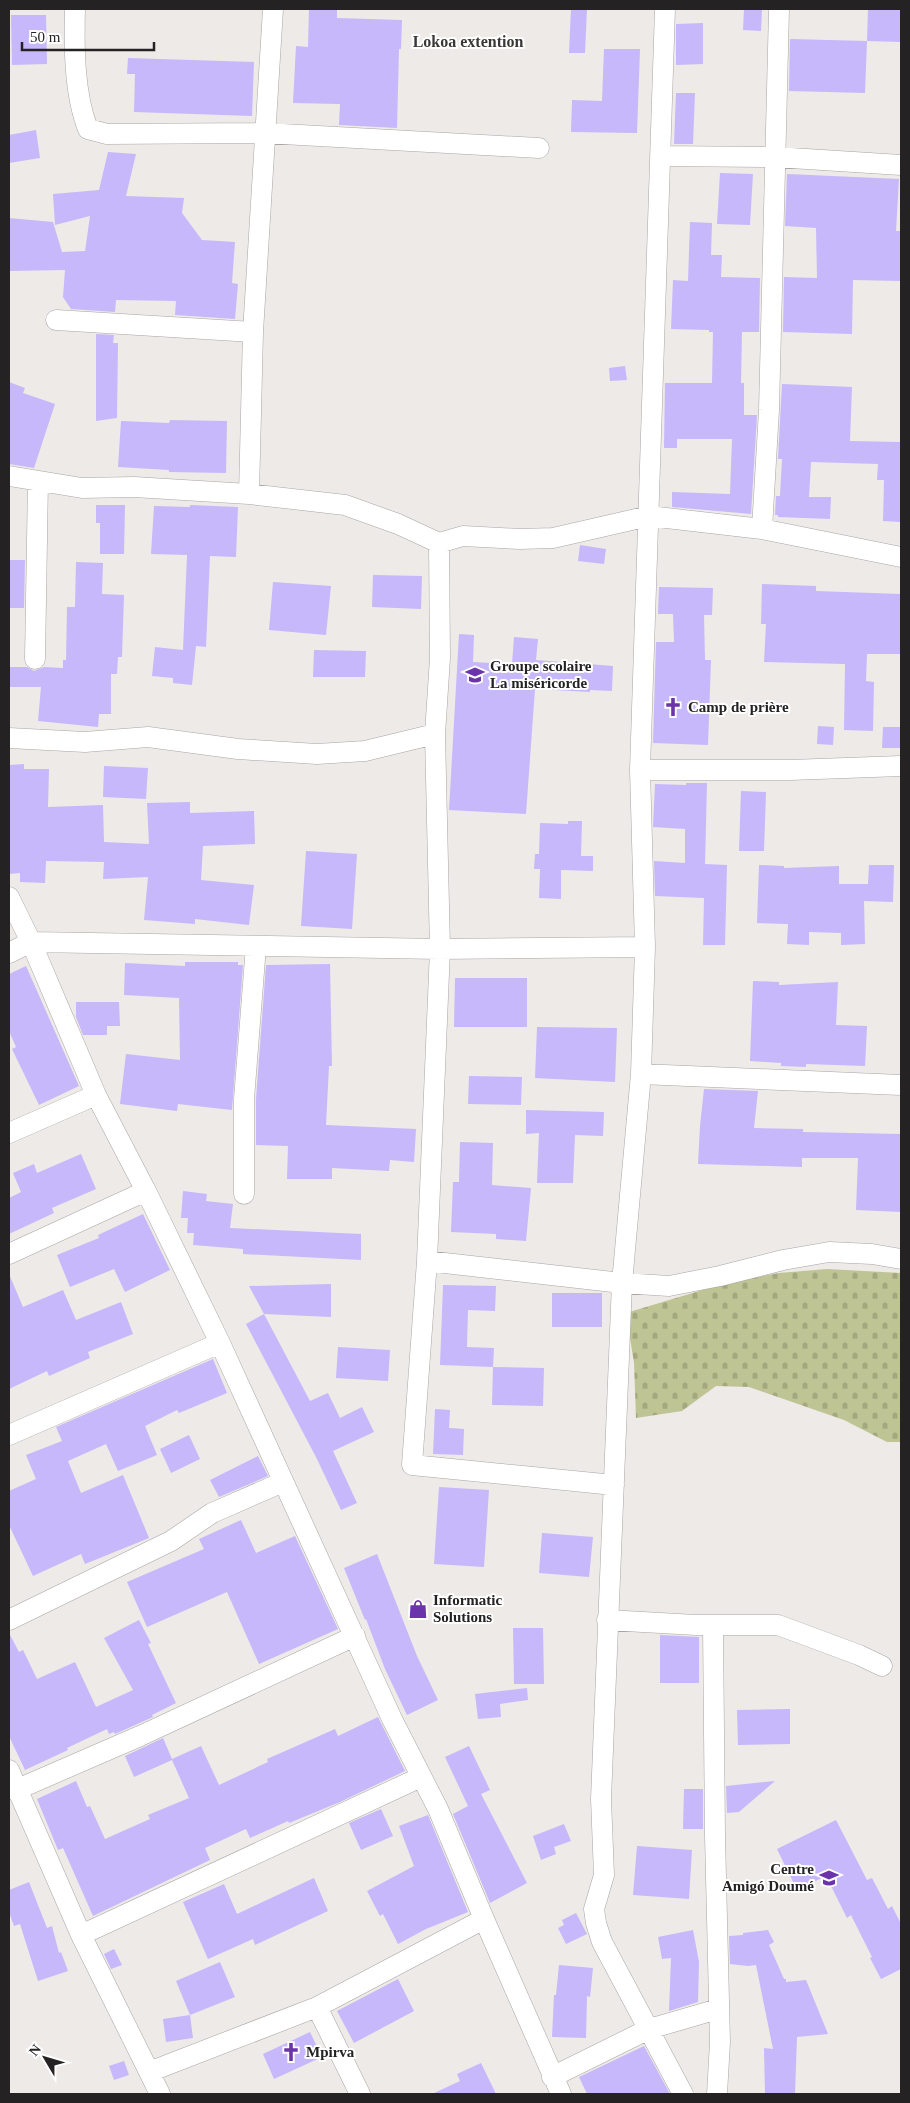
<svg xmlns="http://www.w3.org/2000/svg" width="910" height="2103" font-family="Georgia,serif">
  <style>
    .cemetery { fill: url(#cemetery-stones) }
    .building { fill: #c6b8fa }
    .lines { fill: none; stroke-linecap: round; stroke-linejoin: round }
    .minor-casing { stroke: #a9a5a4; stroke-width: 21 }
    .minor { stroke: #fff; stroke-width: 20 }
    .labels { text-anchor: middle; stroke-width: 4; stroke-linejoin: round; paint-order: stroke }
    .poi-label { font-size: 15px; font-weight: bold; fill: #242222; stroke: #fff; text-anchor: start }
    .neighbourhood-label { font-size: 16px; font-weight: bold; fill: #3a3736; stroke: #fff }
  </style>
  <defs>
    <pattern id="cemetery-stones" width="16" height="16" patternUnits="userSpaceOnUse" patternTransform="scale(1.25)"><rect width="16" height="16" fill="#bfc494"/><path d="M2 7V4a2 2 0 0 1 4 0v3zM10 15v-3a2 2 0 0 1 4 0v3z" fill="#a4a87f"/></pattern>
  </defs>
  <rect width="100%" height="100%" fill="#eeeae8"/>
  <path class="cemetery" d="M827 1269 901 1273V1442H887L844 1420 749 1387 716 1386 682 1411 636 1418 634 1363 626 1313 729 1282 779 1273Z"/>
  <path class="building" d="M309 9H337V18L402 20 401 49H399L397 128 339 125 340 104 293 103 296 46 308 47Z
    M571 9H587L585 53H569Z
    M744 9H762L761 31 743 30Z
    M868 9H901V42L867 41Z
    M11 15H46L47 64 12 65Z
    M703 23V64L676 65V24Z
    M790 39 867 41 865 93 789 91Z
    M604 49H640L637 133 571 132 572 100 602 101Z
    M128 58 254 62 252 116 134 112 135 74H127Z
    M676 93H695L693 144H674Z
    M36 130 40 158 9 163V135Z
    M108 152 136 154 126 196 184 198 182 213 202 240 235 242 232 283 238 284 235 319 175 315 176 301 116 300 115 312 71 309 63 297 65 270 9 271V218L53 222 62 252 85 251 90 216 55 225 53 194 99 190Z
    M720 173 753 174 750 225 717 224Z
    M787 174 899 179 896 231H901V281L853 280 852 334 783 332 784 277 817 278 816 228 785 226Z
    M690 222 712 223 711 255H722L721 277 760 278 759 332H742L741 383H744V415H757L751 514 672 507V492L730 494 732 439H677V448H664L665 383H712L713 332H709V330L671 329 673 280 688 281Z
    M96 334 114 335 113 343H118L117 418 96 421Z
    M625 366 627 380 610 381 609 368Z
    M9 382 25 388 23 393 55 404 34 468 9 464Z
    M782 384 852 387 850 441 901 442V522L883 521 884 480H877L878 464 811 462 809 497H831L830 519 778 517V515H775L776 496H780L782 459H778Z
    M170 420 227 421 226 473 169 472V470L118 467 121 421 169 423Z
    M96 505H125L124 554H100V523H96Z
    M190 505 238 507 236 557 210 556 206 647 196 646 192 685 173 683V678L152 676 155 647 183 650 187 555 151 554 154 506 190 507Z
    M580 545 606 549 604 564 578 561Z
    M9 560H25L24 608H9Z
    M76 562 103 563 102 594 124 595 122 657H118L117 674H111V714H99L98 727 38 721 41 687H9V667H27L34 671 44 667 63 668V660H66L67 607H75Z
    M373 575 422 576 421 609 372 607Z
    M273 582 331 586 326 635 269 630Z
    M762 584 816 586V591L901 594V654H867L866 681 874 682 873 731 844 730 845 664 764 662 766 624H761Z
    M659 587 713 588 712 615H704L705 660H711L708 745 653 743 656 642H674L673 614H658Z
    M459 634 474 635 473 662 512 664 514 637 538 639 536 660 613 666 612 691 590 690V692L535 689 526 814 449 810Z
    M314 650 366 651 365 677H313Z
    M818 726 834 727 833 745 817 744Z
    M883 727H901V748H882Z
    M24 764V769H49L48 807 103 805 104 842 149 844 147 803 190 802V813L254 811 255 844 203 846 201 880 254 885 249 925 195 919V924L144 920 148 877 103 879 104 862 46 861 45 883 20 882V873L9 874V765Z
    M104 766 148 768 146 799 103 797Z
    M686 783H707L705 864 727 865 725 945H703L704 898 655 896 654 861 685 863V829L653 827 655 784 686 785Z
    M741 791 766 792 764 851H739Z
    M568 821H582L581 856H593V871L561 870V899L539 898 540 869H534L535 854H539L540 823 568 824Z
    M306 851 357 854 352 929 301 926Z
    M759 865 784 866V868L839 866V884H868L869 865H894L893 902 864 901 865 944 841 945V933L809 932V945L787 944 788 924 757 923Z
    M185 962H238V965H243L232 1110 178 1104 177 1111 120 1104 126 1054 180 1060 179 998 124 995 125 963 185 966Z
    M330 964 332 1066H329L326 1125 416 1129 414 1162 390 1160 389 1171 332 1168V1179H287L288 1146 256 1145V1099L266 965Z
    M26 966 79 1086 39 1105 12 1049 16 1047 9 1031V974Z
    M455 978H527V1027H454Z
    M753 981 779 982V985L838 982 836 1025 867 1026 865 1066 806 1064V1067L781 1066V1063L750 1061Z
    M76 1002H119L120 1026H107V1035H83L76 1017Z
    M537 1027 617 1028 615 1082 535 1078Z
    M469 1076 522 1077 521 1105 468 1104Z
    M704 1089 758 1091 754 1128 803 1129V1132L901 1134V1212L856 1210 858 1158H802V1167L698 1164 700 1126Z
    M526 1110 604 1112 603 1136 575 1135 573 1183H537L539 1133 526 1134Z
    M460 1142 493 1143 492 1185 531 1188 526 1241 496 1239V1234L451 1232 453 1182H459Z
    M81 1154 96 1189 52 1208 54 1213 9 1234V1198L21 1192 13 1173 34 1164 37 1173Z
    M183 1191 207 1194 206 1201 233 1204 230 1228 361 1234V1260L243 1254V1249L193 1245 194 1233H187L188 1218H181Z
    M143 1214 170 1270 125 1292 114 1269 70 1287 57 1255 99 1238 98 1235Z
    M9 1274 23 1307 63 1290 76 1320 121 1302 133 1334 88 1352 90 1358 49 1376 47 1371 9 1389Z
    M331 1284V1317L264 1314 249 1286Z
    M443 1285 496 1286 495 1311 468 1310 467 1347 494 1348 493 1367 440 1365Z
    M552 1293H602V1327H552Z
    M264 1314 310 1401 328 1393 340 1418 362 1407 374 1432 333 1451 357 1503 341 1510 317 1459 246 1324Z
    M338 1347 390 1350 388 1381 336 1378Z
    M213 1359 227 1393 179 1413 177 1410 145 1426 157 1455 118 1471 106 1444 68 1461 81 1493 123 1475 149 1538 85 1564 81 1554 33 1576 9 1525V1491L36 1479 26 1455 62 1441 56 1427Z
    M493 1367 544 1368 543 1406 492 1405Z
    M435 1409 450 1410 449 1428 464 1429 463 1455 433 1454Z
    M189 1435 200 1459 171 1473 160 1449Z
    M258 1456 268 1476 219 1497 210 1480Z
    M439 1487 489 1490 484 1567 434 1564Z
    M241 1520 256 1553 295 1536 338 1629 259 1664 227 1592 147 1627 127 1582 204 1549 199 1539Z
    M542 1533 593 1537 589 1577 539 1573Z
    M377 1554 417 1656 438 1700 407 1715 385 1669 366 1619 365 1620 344 1568Z
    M139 1620 151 1643 148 1644 176 1703 152 1715 153 1717 115 1734 114 1732 109 1734 107 1729 67 1748 68 1750 25 1770 9 1736V1633L19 1652 23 1650 37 1679 75 1662 96 1707 133 1690 104 1638Z
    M513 1628H543L544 1684H514Z
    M660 1635 699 1637V1683H660Z
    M527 1688 528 1700 500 1704 501 1717 478 1719 475 1694Z
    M790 1709V1744L738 1745 737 1710Z
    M378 1717 405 1771 340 1802 289 1823 288 1821 250 1838 246 1829 205 1848 210 1860 93 1916 63 1848 58 1850 37 1799 76 1781 87 1807 90 1806 105 1839 150 1819 148 1815 189 1798 172 1760 134 1777 125 1756 163 1738 172 1759 201 1746 219 1785 268 1762 267 1759 335 1729 338 1736Z
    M469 1746 490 1790 481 1794 527 1883 490 1903 453 1814 468 1806 445 1757Z
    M775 1781 739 1812 727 1813 726 1786Z
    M684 1789H703V1829H683Z
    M381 1809 393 1836 361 1850 349 1823Z
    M428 1815 468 1912 426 1929 398 1944 383 1914 380 1916 367 1891 414 1866 399 1826Z
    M836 1820 867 1880 872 1878 888 1909 892 1906 901 1924V1969L881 1979 870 1958 872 1957 851 1915 847 1918 826 1876 797 1890 777 1849Z
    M564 1824 571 1841 554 1847 556 1854 541 1860 533 1836Z
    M637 1846 692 1850 689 1899 633 1895Z
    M314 1878 328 1911 255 1945 253 1939 208 1959 183 1902 224 1884 237 1914Z
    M29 1882 47 1928 52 1926 59 1953 61 1952 68 1971 38 1981 20 1924 14 1926 9 1912V1890Z
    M576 1913 587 1934 566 1944 558 1928 564 1925 562 1920Z
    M693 1930 699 1962 698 2002 669 2011 671 1958 662 1959 658 1937Z
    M768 1930 774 1942 769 1945 784 1979H786V1982L806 1980 828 2034 797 2037 795 2094H765L764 2048 773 2049 756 1965 748 1966 730 1964 729 1936 743 1935V1933Z
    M114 1949 122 1965 111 1969 104 1954Z
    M220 1962 235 1997 190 2015 176 1981Z
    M559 1965 593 1968 590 1997 587 1996 586 2038 552 2037 554 1995H556Z
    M398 1979 414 2011 354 2043 337 2011Z
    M190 2015 193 2038 166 2042 163 2019Z
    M310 2032 322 2057 274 2079 263 2054Z
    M644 2046 670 2094H587L579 2077Z
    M124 2061 129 2075 114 2080 109 2066Z
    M481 2063 496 2094H432L460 2081 457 2074Z"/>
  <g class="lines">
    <g class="minor-casing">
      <path id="minor" d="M75 9C74 46 74 94 88 129L107 134 264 133 539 148
        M665 9 640 770 645 947 641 1074 622 1283 601 1799 604 1875 594 1909 596 1923 602 1942 683 2094
        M661 156 775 157 901 165
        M56 320 253 332
        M9 476 82 488 134 487 249 494 345 505 398 524 439 543 463 536 520 539 553 538 649 516 762 529 901 557
        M249 494 253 332 273 9
        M762 529 769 410 779 9
        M439 543 440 658 435 734 440 949 427 1261 412 1465 614 1485
        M35 659 38 481
        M9 738 85 742 148 737 238 749 317 754 365 751 435 734
        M640 770H790L901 766
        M9 897 31 942 96 1095 146 1191 220 1343 392 1719 438 1809 484 1919 561 2094
        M9 953 31 942 440 949 645 947
        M641 1074 901 1085
        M9 1133 96 1095
        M244 1194V1099L256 946
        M9 1254 146 1191
        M427 1261 622 1283 669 1286 720 1276 783 1260 829 1252 872 1254 901 1259
        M9 1435 220 1343
        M9 1620 171 1541 212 1513 283 1482
        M607 1620 696 1625H778L859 1655 882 1666
        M713 1625 715 1836 720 2042 717 2094
        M9 1770 81 1935 160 2094
        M9 1789H18L140 1736 355 1636
        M81 1935 421 1777
        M317 2007 360 2094
        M149 2072 317 2007 484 1919
        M552 2077 649 2029 718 2009"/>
    </g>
    <use href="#minor" class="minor"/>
  </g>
  <defs>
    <g id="school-bare" transform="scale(1.5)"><path d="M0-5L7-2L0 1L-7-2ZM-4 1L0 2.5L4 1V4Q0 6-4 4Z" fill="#6b34aa" stroke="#fff" stroke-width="2.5" paint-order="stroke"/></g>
    <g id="church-bare" transform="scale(1.5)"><path d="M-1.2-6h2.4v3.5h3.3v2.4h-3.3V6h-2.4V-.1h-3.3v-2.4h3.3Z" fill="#6b34aa" stroke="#fff" stroke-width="2.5" paint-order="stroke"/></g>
    <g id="shop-bare" transform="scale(1.5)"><path d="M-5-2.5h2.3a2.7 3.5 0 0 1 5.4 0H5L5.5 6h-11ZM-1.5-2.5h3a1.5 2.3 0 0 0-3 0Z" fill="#6b34aa" stroke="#fff" stroke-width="2.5" paint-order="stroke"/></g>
  </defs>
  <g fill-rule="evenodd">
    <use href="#school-bare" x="475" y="675"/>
    <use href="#church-bare" x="673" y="707"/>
    <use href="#shop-bare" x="418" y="1609"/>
    <use href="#school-bare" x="829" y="1878"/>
    <use href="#church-bare" x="291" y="2052"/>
  </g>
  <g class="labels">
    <g class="poi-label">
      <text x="490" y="671">Groupe scolaire<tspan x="490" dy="17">La miséricorde</tspan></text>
      <text x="688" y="712">Camp de prière</text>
      <text x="433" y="1605">Informatic<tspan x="433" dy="17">Solutions</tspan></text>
      <text x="814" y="1874" text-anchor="end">Centre<tspan x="814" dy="17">Amigó Doumé</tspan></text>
      <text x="306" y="2057">Mpirva</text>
    </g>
    <g class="neighbourhood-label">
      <text x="468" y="47">Lokoa extention</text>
    </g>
  </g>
  <rect width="910" height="2103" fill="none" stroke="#242222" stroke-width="20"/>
  <g transform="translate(45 2058) rotate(308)" stroke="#ffffff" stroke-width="4" paint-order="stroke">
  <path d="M0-4L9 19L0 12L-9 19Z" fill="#242222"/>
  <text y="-8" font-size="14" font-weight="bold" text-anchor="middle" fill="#242222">N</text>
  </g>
  <path d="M22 42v8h132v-8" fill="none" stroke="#242222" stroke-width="2.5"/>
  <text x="30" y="42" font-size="15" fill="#242222" stroke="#ffffff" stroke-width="4" paint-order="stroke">50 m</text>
</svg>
